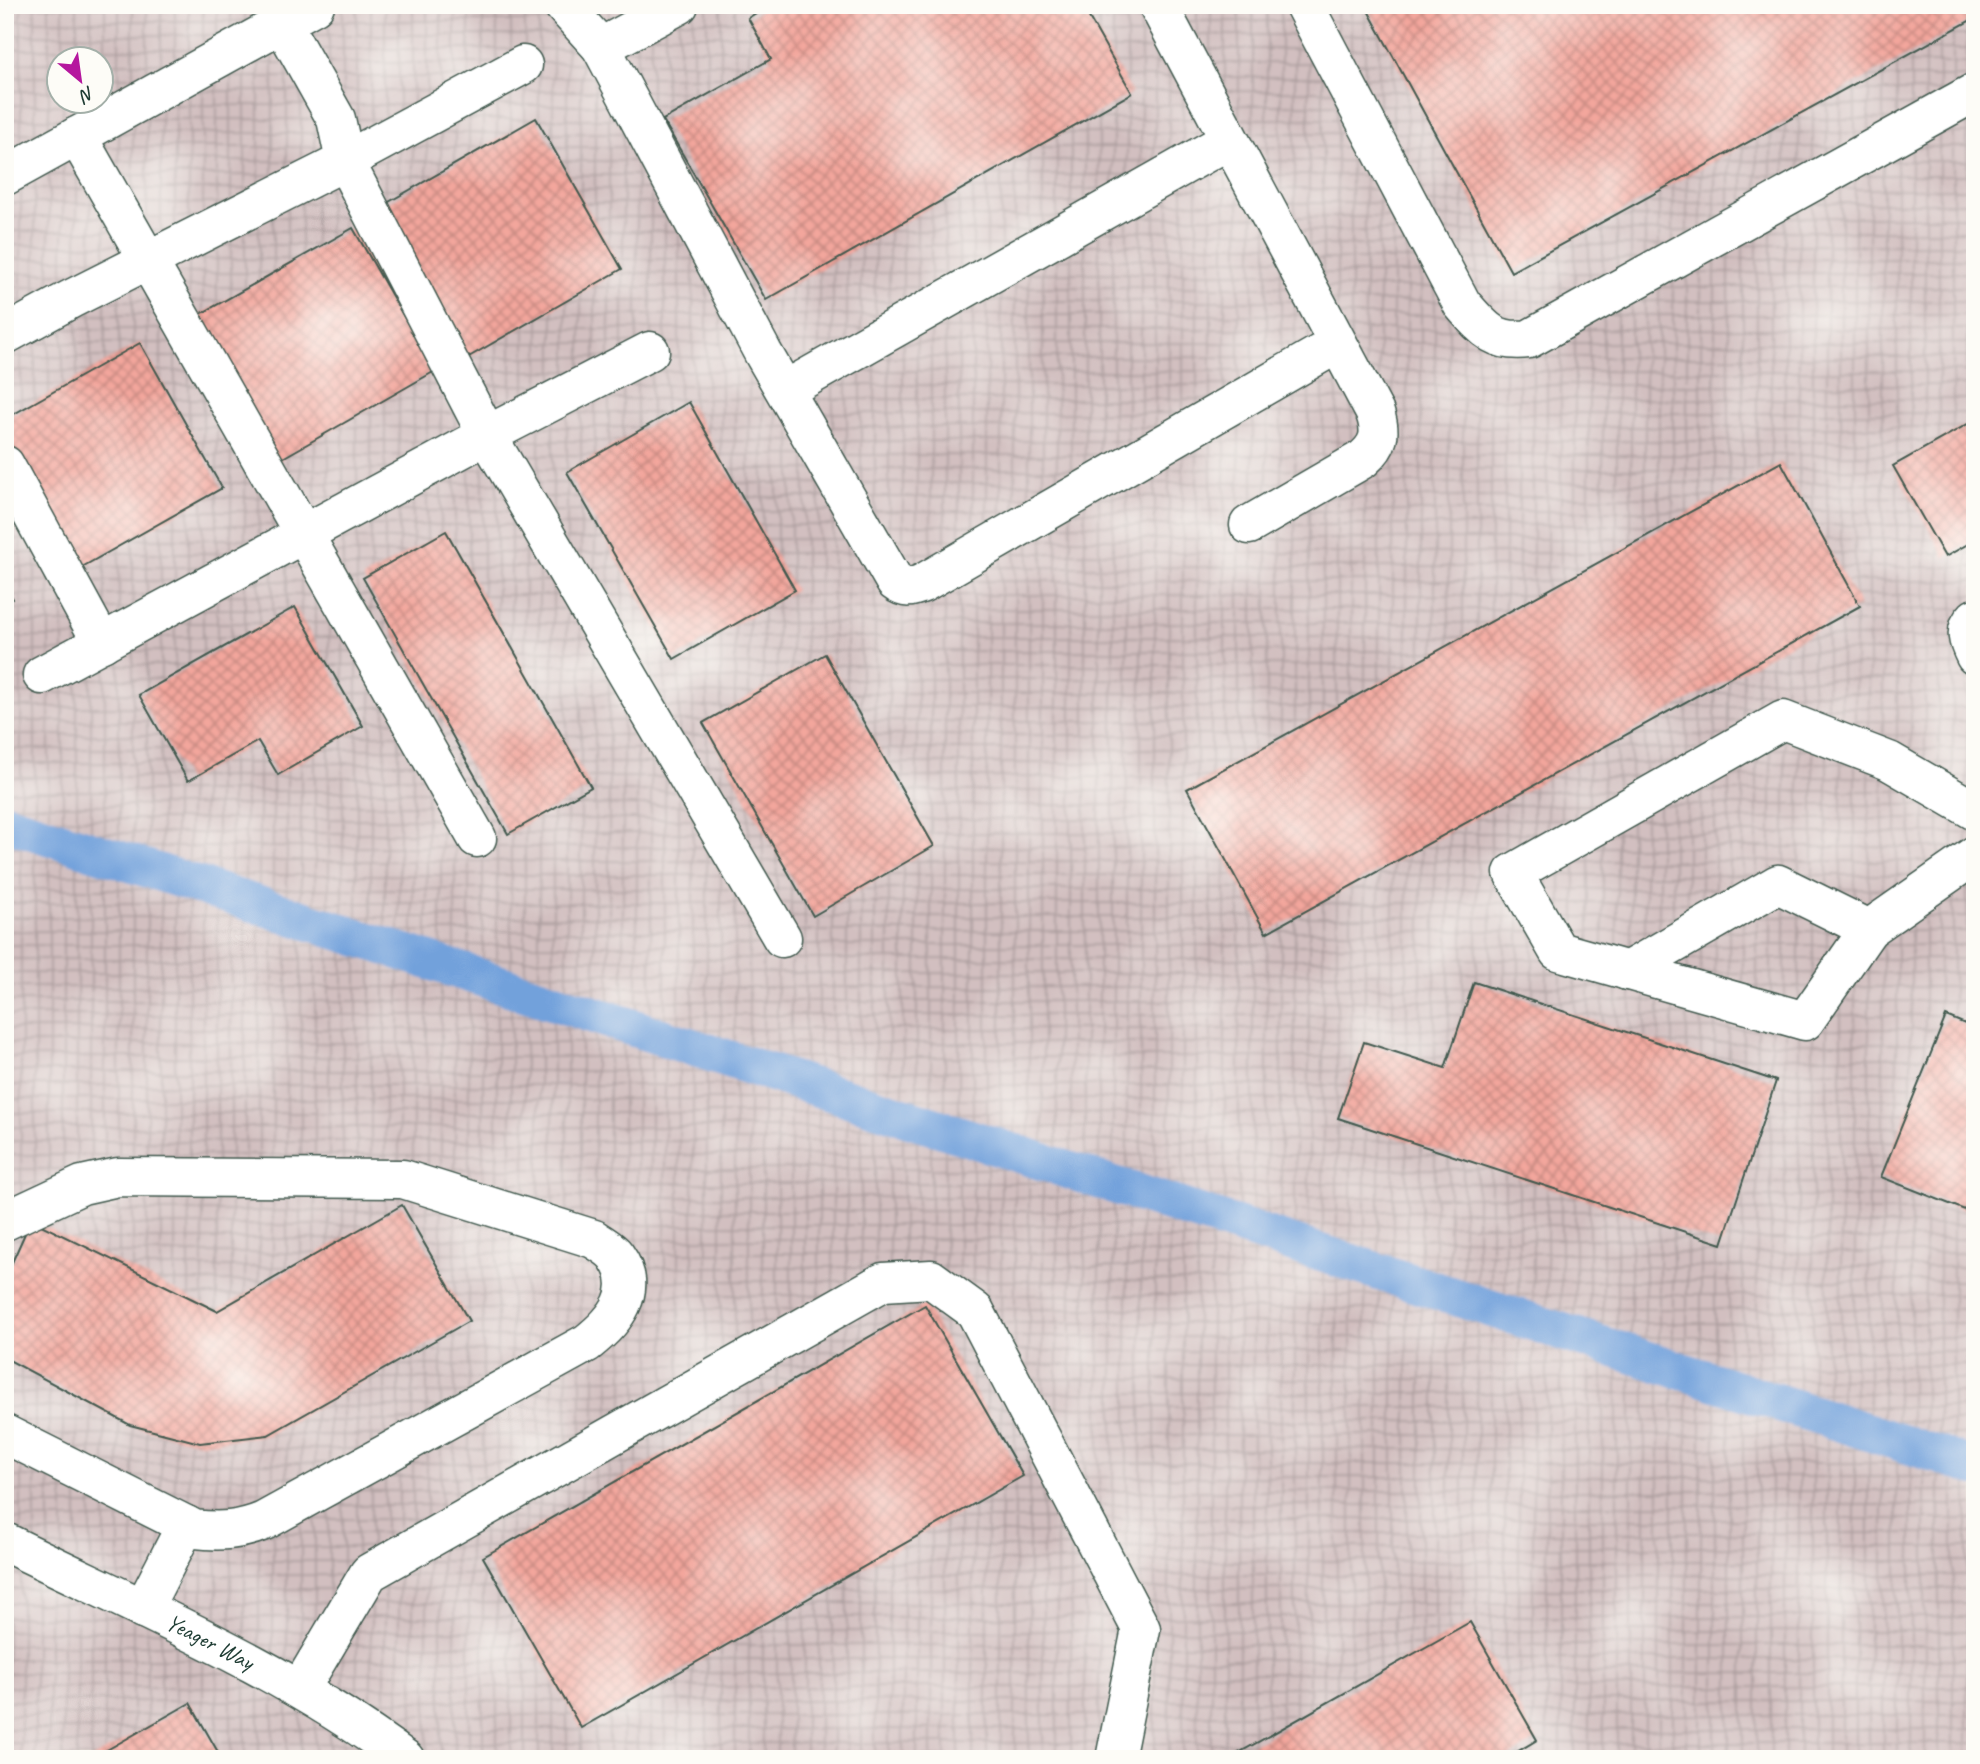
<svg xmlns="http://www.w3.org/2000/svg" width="1980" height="1764" font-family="Caveat,sans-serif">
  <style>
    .industrial { fill: url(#industrial-grid); fill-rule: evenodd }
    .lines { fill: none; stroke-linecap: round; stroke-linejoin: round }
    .canal { stroke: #72a1db; stroke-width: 38 }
    .building { fill: url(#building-cross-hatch) }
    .minor-casing { stroke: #40584d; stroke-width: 41 }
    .minor { stroke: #fff; stroke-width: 38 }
    .labels { text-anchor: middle; stroke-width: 5; stroke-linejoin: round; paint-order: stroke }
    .street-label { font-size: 24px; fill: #1f3d34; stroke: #fdfcf7 }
  </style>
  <defs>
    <pattern id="industrial-grid" width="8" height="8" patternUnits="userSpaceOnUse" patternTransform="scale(1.75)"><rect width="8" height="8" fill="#d2bfc0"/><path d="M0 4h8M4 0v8" fill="none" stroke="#aa9c9d"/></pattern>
    <pattern id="building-cross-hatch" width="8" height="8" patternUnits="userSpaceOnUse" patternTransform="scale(1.75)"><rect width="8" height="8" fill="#f3a69c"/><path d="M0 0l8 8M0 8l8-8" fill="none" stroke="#c48880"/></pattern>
  </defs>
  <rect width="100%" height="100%" fill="#fdfcf7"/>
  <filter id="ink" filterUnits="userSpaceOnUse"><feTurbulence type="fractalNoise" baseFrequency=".0143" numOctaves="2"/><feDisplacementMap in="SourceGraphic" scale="14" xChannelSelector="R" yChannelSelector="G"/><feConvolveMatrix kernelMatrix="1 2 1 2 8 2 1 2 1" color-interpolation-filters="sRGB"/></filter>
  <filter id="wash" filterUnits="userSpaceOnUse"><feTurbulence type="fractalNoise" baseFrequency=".00686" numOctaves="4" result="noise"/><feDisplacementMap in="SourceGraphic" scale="28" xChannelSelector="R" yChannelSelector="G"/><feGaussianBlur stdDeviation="1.57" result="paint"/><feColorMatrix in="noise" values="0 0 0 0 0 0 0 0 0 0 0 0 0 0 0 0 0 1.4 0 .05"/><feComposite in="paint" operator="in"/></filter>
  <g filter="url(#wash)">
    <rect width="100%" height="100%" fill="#f8eedc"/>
    <path class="industrial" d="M5 5H1975V1759H5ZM60 60H102V102H60Z"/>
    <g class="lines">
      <path class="canal" d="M5 822 1975 1467"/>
    </g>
    <g id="blocks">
      <path class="building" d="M769 5H1082L1132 93 766 300 663 120 771 59 748 18Z
        M1365 5H1975V18L1511 272Z
        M536 118 622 269 467 358 380 207Z
        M353 228 435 371 274 463 192 319Z
        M140 343 222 488 75 571 5 449V419Z
        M689 402 795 590 674 659 567 472Z
        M1975 420V540L1945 557 1893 466Z
        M1781 462 1860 606 1266 933 1187 789Z
        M446 531 591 787 508 834 363 578Z
        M5 585 13 599 5 604Z
        M295 607 363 726 278 775 258 741 188 781 139 695Z
        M825 654 934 846 813 916 703 723Z
        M1474 982 1776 1081 1722 1244 1338 1118 1364 1042 1445 1068Z
        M1946 1016 1975 1028V1214L1881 1177Z
        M402 1205 469 1321 268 1435 200 1443 130 1425 5 1358V1278L31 1220 217 1311Z
        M925 1305 1023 1476 581 1728 483 1557Z
        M1470 1622 1537 1740 1505 1759H1228Z
        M190 1703 222 1759H91Z"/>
    </g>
  </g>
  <g filter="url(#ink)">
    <use href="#blocks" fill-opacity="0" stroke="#40584d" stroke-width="2"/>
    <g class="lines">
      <g class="minor-casing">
        <g id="minor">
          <path d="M563 5 601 47 679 5"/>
          <path d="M1158 5 1375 413C1382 434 1379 445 1363 459L1249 525"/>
          <path d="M1304 5 1462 304C1483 328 1494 344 1529 339L1975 92"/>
          <path d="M601 47 763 353 895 582C905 590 911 588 923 583L1337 344"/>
          <path d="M77 136 477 838"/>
          <path d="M5 176 315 5"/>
          <path d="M5 335 71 299 345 161 336 119 282 23"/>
          <path d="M650 351 487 435 782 938"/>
          <path d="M785 390 1229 140"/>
          <path d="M5 465 102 643"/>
          <path d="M1975 618C1963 630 1968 642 1975 656"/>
          <path d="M42 675 487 435 345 161 523 65"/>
          <path d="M1975 811 1889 761 1783 720 1513 873 1558 951 1805 1021 1869 929 1975 855"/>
          <path d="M1627 971 1778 884 1869 929"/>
          <path d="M5 1221 82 1185 118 1177 403 1179 594 1239C601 1244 611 1249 616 1256 641 1291 615 1321 587 1343L264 1521C240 1531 220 1532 194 1529L5 1434"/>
          <path id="s1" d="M5 1542C141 1609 283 1668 405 1759"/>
          <path d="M143 1609 186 1525"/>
          <path d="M300 1689 369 1573 883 1282 931 1279 975 1311 1141 1629 1115 1759"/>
        </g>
      </g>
      <use href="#minor" class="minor"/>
    </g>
  </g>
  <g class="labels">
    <g class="street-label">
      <text dy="8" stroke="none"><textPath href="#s1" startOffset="228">Yeager Way</textPath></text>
    </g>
  </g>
  <rect width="1980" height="1764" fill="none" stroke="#fdfcf7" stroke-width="28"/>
  <g transform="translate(80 80) rotate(151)"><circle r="33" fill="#fdfcf7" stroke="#a4b0a9" stroke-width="2"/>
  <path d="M0-5L12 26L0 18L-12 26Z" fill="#b5179e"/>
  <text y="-10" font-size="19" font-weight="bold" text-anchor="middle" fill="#1f3d34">N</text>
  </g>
</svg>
